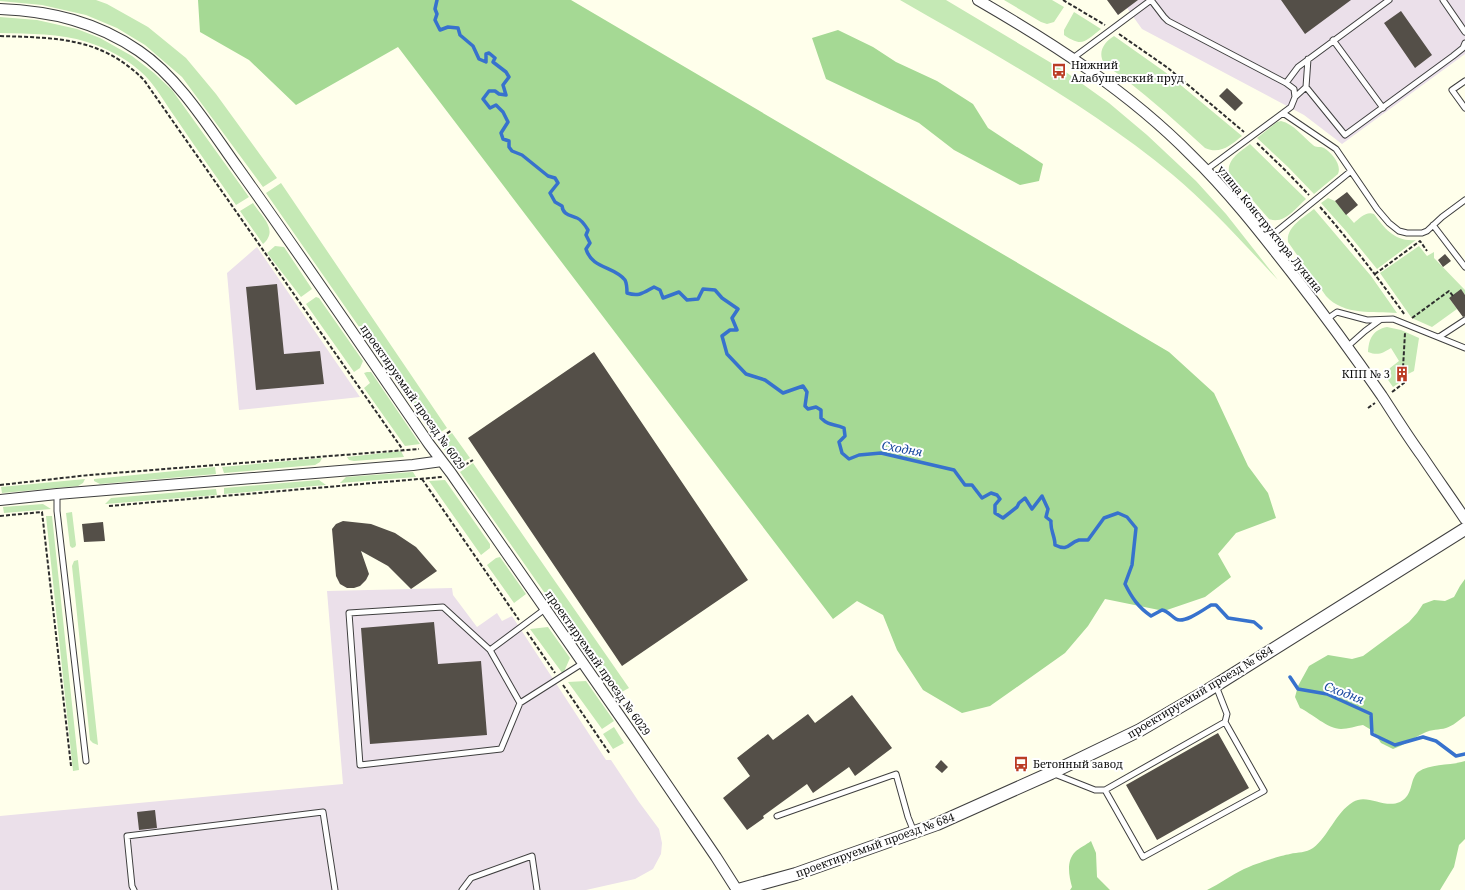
<svg xmlns="http://www.w3.org/2000/svg" width="1465" height="890" font-family="'Noto Serif',serif">
  <style>
    .industrial { fill: #ebe0ea }
    .green { fill: #c5e9b5 }
    .forest { fill: #a5d994 }
    .lines { fill: none; stroke-linecap: round; stroke-linejoin: round }
    .stream { stroke: #3772cd; stroke-width: 3.5 }
    .building { fill: #544f48 }
    .service-casing { stroke: #3f3f3f; stroke-width: 7 }
    .minor-casing { stroke: #3f3f3f; stroke-width: 12 }
    .tertiary-casing { stroke: #3f3f3f; stroke-width: 14 }
    .path { stroke: #2e2e2e; stroke-width: 2; stroke-dasharray: 4 2; stroke-linecap: butt }
    .service { stroke: #fff; stroke-width: 5 }
    .minor { stroke: #fff; stroke-width: 10 }
    .tertiary { stroke: #fff; stroke-width: 12 }
    .labels { text-anchor: middle; stroke-width: 4; stroke-linejoin: round; paint-order: stroke }
    .poi-label { font-size: 11px; fill: #0c0c0c; stroke: #fff; text-anchor: start }
    .street-label { font-size: 11px; fill: #0c0c0c; stroke: #fff }
    .water-label { font-size: 12px; font-style: italic; fill: #16469d; stroke: #fff }
  </style>
  <rect width="100%" height="100%" fill="#ffffeb"/>
  <path class="industrial" d="M1111 0H1465V54L1342 144 1304 115 1142 29 1127 8 1118 15 1109 2Z
    M257 247 360 397 239 410 227 273Z
    M452 588 453 595 477 627 497 613 502 621 512 616 606 760H611L639 802 659 829 662 843 661 854 653 869 635 879 586 890H0V816L343 784 327 591Z"/>
  <path class="green" d="M0 0H96L107 4 148 27 186 58 216 94 277 178 263 187 182 77 145 45 117 28 86 15 42 5 0 1Z
    M900 0H946L1063 70 1109 103 1147 135 1196 181 1226 214 1278 280C1244 244 1211 207 1173 175 1090 106 994 54 900 0Z
    M1004 0H1052L1064 7 1054 22 1047 24 1041 22Z
    M1074 12 1101 29C1085 41 1083 48 1064 35V30Z
    M0 17 37 20 77 29 100 38 132 56 154 73 172 90 249 197 236 205C216 176 195 147 175 117 164 102 155 84 140 71 125 58 107 48 87 42 59 33 30 34 0 33Z
    M1114 36 1165 72 1242 136C1231 145 1220 155 1205 148 1179 124 1153 101 1125 79 1120 75 1104 65 1102 59 1099 49 1106 41 1114 36Z
    M1281 121C1294 124 1303 137 1313 145 1316 148 1320 146 1324 148 1332 153 1342 165 1338 174L1314 194 1288 167 1257 138 1277 122Z
    M1250 144 1306 199C1296 208 1284 225 1269 219L1229 173C1227 159 1240 152 1250 144Z
    M281 183 447 428 435 436 266 193Z
    M1328 198 1335 201 1354 223C1360 218 1366 211 1374 214 1385 229 1395 242 1416 240L1377 269 1346 231 1321 203Z
    M253 203C262 217 279 230 263 244L240 211Z
    M1314 209 1371 276 1397 313C1374 311 1344 316 1326 296L1288 242C1286 227 1303 218 1314 209Z
    M275 246 284 247 312 289 301 297 267 253Z
    M1419 246 1427 256 1434 252V258L1465 290V295L1461 290 1449 298 1457 309 1432 327 1414 319 1411 317 1380 273Z
    M316 297 319 298 363 361 360 368 354 372 306 304Z
    M1387 327 1401 330 1419 338 1414 371 1408 374 1405 369 1397 374 1400 379 1399 383 1393 387 1386 377 1390 368 1399 361 1391 348C1383 353 1378 356 1368 352 1369 338 1373 330 1387 327Z
    M367 372H371L420 444 405 446 364 388 370 383 364 373Z
    M452 433 470 458 456 466 439 442Z
    M401 451 404 457 354 461 349 460 347 457Z
    M322 458 320 462 315 465 224 473 222 467Z
    M473 463 629 688 616 695 460 472Z
    M215 467 216 474 100 484 94 481V479Z
    M413 472 416 477 340 483 346 477Z
    M85 479 83 483 78 486 2 493 1 487Z
    M319 480 326 485 224 494V488Z
    M445 480 490 544V548L481 555 429 481Z
    M216 489 217 495 105 504 111 498Z
    M43 504 51 509 4 513 3 507Z
    M72 512 76 545 75 547 72 548 70 546 66 513Z
    M46 516H52L79 770 73 771Z
    M500 557 526 594 514 603 487 565 496 558Z
    M78 560 98 745 93 743 90 740 72 566 74 561Z
    M548 627 570 658 563 674 530 629Z
    M586 681 614 721 602 729 568 682Z
    M614 727 624 743 613 749 603 734Z"/>
  <path class="forest" d="M198 0H571L1169 352 1214 393 1248 466 1268 493 1276 518 1236 533 1218 554 1231 577 1205 597 1164 611 1105 599 1088 626 1065 653 990 706 962 713 923 690 897 650 883 615 857 601 833 619 398 47 296 105 249 60 200 32Z
    M838 30 873 47 896 62 937 81 973 104 988 128 1043 164 1039 181 1020 185 954 150 919 123 826 79 812 38Z
    M1465 579V716C1459 720 1453 726 1446 728 1439 730 1432 729 1424 733 1413 738 1405 745 1393 749L1381 743 1373 731 1363 725C1356 726 1348 729 1341 729 1328 729 1311 713 1300 708L1295 697 1298 686 1309 666 1328 655 1352 659 1363 656 1409 622 1417 613 1423 604 1434 600 1445 601 1454 597 1460 586Z
    M1465 761V839L1459 845 1454 867 1440 890H1207C1220 884 1231 875 1244 869 1254 864 1279 856 1290 854 1298 852 1306 853 1313 848 1329 836 1335 813 1353 802 1367 793 1384 809 1400 802 1414 795 1409 780 1418 772 1431 763 1450 766 1465 761Z
    M1091 841 1096 853 1097 877 1110 890H1070L1072 887C1069 876 1066 861 1075 852 1079 848 1086 845 1091 841Z"/>
  <g class="lines">
    <path class="stream" d="M437 0 435 9 437 14 435 20 440 30 448 27 458 28 460 35 473 46 479 59 486 62V54L489 53 495 58 493 62 506 72 509 77 503 85 506 95 499 94 495 91H489L483 99 490 108 496 105 503 112 508 122 501 133 503 139 509 141V147L512 151 522 155 548 176 555 178 558 183 550 193 555 202 562 206C563 215 570 215 577 218 582 220 585 225 588 230L586 235 590 243 586 249C592 269 614 266 625 280 627 284 627 289 627 293 639 297 643 293 654 287L660 290 663 298 679 292 687 300 698 299 703 289 715 290 722 298 738 309 732 318 737 330H730L722 336 727 354 746 374 765 380 783 393 803 386 807 392 805 406 808 409 816 407 821 410V418C830 427 834 423 844 428L845 436 839 442 842 453 849 459 859 455 881 453 954 470 965 485H972L982 498 991 493 997 495 1000 499 995 505V513L1003 518 1017 507 1019 503 1025 498 1032 509 1042 496 1048 509 1046 517 1051 521C1050 530 1055 536 1055 545 1069 552 1068 543 1079 540 1081 540 1086 540 1088 540L1104 518 1118 513 1127 517 1136 528 1132 565 1125 584C1132 598 1138 607 1151 616L1162 610C1168 611 1171 616 1176 619 1184 624 1203 610 1211 605H1216L1228 618 1254 622 1261 628
      M1290 677 1298 689 1327 694 1371 714 1372 734 1395 745 1423 737 1436 741 1456 756 1465 754"/>
  </g>
  <path class="building" d="M1107 0H1138L1118 15Z
    M1281 0H1351L1305 34Z
    M1401 11 1432 55 1415 68 1384 23Z
    M1227 88 1243 103 1235 111 1219 96Z
    M1347 192 1358 205 1346 215 1335 201Z
    M1445 254 1451 261 1443 267 1438 260Z
    M277 284 284 354 320 351 324 384 256 390 246 287Z
    M1461 289 1465 295V316L1463 317 1449 298Z
    M594 352 748 580 622 666 468 438Z
    M343 521 371 524 395 533 416 547 437 571 411 589 388 566 361 551 369 574 366 580 360 586 354 588H347L340 584 336 576 332 529 336 524Z
    M103 522 105 541 84 542 82 524Z
    M434 622 438 664 481 661 487 735 370 744 361 628Z
    M852 695 892 748 855 776 849 767 813 793 807 784 763 816 764 818 747 830 723 798 750 776 737 758 768 734 773 740 808 714 815 723Z
    M1218 733 1249 788 1157 840 1126 785Z
    M941 760 948 767 942 773 935 767Z
    M155 810 157 828 139 830 137 812Z"/>
  <g class="lines">
    <g class="service-casing">
      <path id="service" d="M1151 0 1164 17 1168 21 1286 83 1298 67 1389 0
        M1443 0 1465 32
        M1333 40 1383 108
        M1073 58 1151 0
        M1465 81 1452 90 1465 108
        M1306 87 1345 135 1453 56 1463 48 1465 43
        M1295 97 1306 87 1308 59
        M1283 113 1336 149 1377 209 1389 223 1399 231 1407 233H1422L1427 231 1442 217 1465 200
        M1206 170 1291 107 1295 97 1294 89 1286 83
        M1433 225 1465 267
        M1266 240 1351 171
        M1327 319 1337 312 1367 320 1393 319 1465 348
        M1439 337 1465 320
        M1347 347 1365 331 1380 320
        M57 494V511L86 761
        M490 650 545 609
        M520 703 490 650 443 607 349 613 360 765 501 749 520 703 583 663
        M1052 773 1095 790H1105L1225 722 1227 714 1216 686
        M1105 790 1143 857 1264 791 1225 722
        M777 816 896 774 908 817 914 832
        M134 890 132 886 127 836 323 812 335 890
        M462 890 471 878 532 856 537 890"/>
    </g>
    <g class="minor-casing">
      <path id="minor" d="M978 0C1054 44 1129 92 1191 155 1228 191 1260 232 1292 273 1323 313 1353 354 1382 396 1395 416 1408 437 1422 456 1436 477 1451 498 1465 519
        M0 9C51 11 97 22 139 51 179 78 210 129 238 168 303 259 366 352 429 444L451 473 635 738 716 857 737 890
        M0 500 57 494 413 465 442 461"/>
    </g>
    <g class="tertiary-casing">
      <path id="tertiary" d="M738 890 796 874 937 824 1051 773 1140 730 1205 692 1465 529"/>
    </g>
    <path class="path" d="M1063 0 1105 25
      M1119 34 1168 68 1244 132
      M0 36C57 38 101 37 144 80L403 450
      M1257 143 1285 170 1309 195
      M1320 207C1350 241 1378 278 1405 315
      M1375 274 1420 241 1427 251
      M1412 318 1449 291 1453 296
      M1392 392 1404 383 1397 372 1403 368 1405 333
      M1368 408 1375 403
      M437 440 452 430
      M460 468 473 460
      M422 479 519 620
      M0 485 89 475 419 449
      M109 506 442 477
      M0 516 42 512 71 766
      M527 632 555 673
      M563 685 610 754"/>
    <use href="#service" class="service"/>
    <use href="#minor" class="minor"/>
    <use href="#tertiary" class="tertiary"/>
  </g>
  <defs>
    <g id="bus-bare" transform="scale(1.2)"><path d="M-5-6H5V4H4V6H2V4H-2V6H-4V4H-5ZM-3.5-4V0h7V-4ZM-3.5 1.2v1.5H-2V1.2ZM2 1.2v1.5H3.5V1.2Z" fill="#bb3c24" stroke="#fff" stroke-width="2.5" paint-order="stroke"/></g>
    <g id="building-bare" transform="scale(1.2)"><path d="M-4-6H4V6H1V3H-1V6H-4ZM-2.5-4.3h1.7v1.8h-1.7ZM.8-4.3h1.7v1.8H.8ZM-2.5-1h1.7V.8h-1.7ZM.8-1h1.7V.8H.8Z" fill="#bb3c24" stroke="#fff" stroke-width="2.5" paint-order="stroke"/></g>
  </defs>
  <g fill-rule="evenodd">
    <use href="#bus-bare" x="1059" y="71"/>
    <use href="#building-bare" x="1402" y="374"/>
    <use href="#bus-bare" x="1021" y="764"/>
  </g>
  <g class="labels">
    <g class="poi-label">
      <text x="1071" y="69">Нижний<tspan x="1071" dy="13">Алабушевский пруд</tspan></text>
      <text x="1390" y="378" text-anchor="end">КПП № 3</text>
      <text x="1033" y="768">Бетонный завод</text>
    </g>
    <g class="street-label">
      <text transform="translate(1270 229) rotate(51)" y="4">улица Конструктора Лукина</text>
      <text transform="translate(413 397) rotate(55)" y="4">проектируемый проезд № 6029</text>
      <text transform="translate(598 663) rotate(55)" y="4">проектируемый проезд № 6029</text>
      <text transform="translate(1200 692) rotate(-31)" y="4">проектируемый проезд № 684</text>
      <text transform="translate(875 845) rotate(-20)" y="4">проектируемый проезд № 684</text>
    </g>
    <g class="water-label">
      <text transform="translate(902 449) rotate(10)" y="4">Сходня</text>
      <text transform="translate(1344 693) rotate(21)" y="4">Сходня</text>
    </g>
  </g>
</svg>
